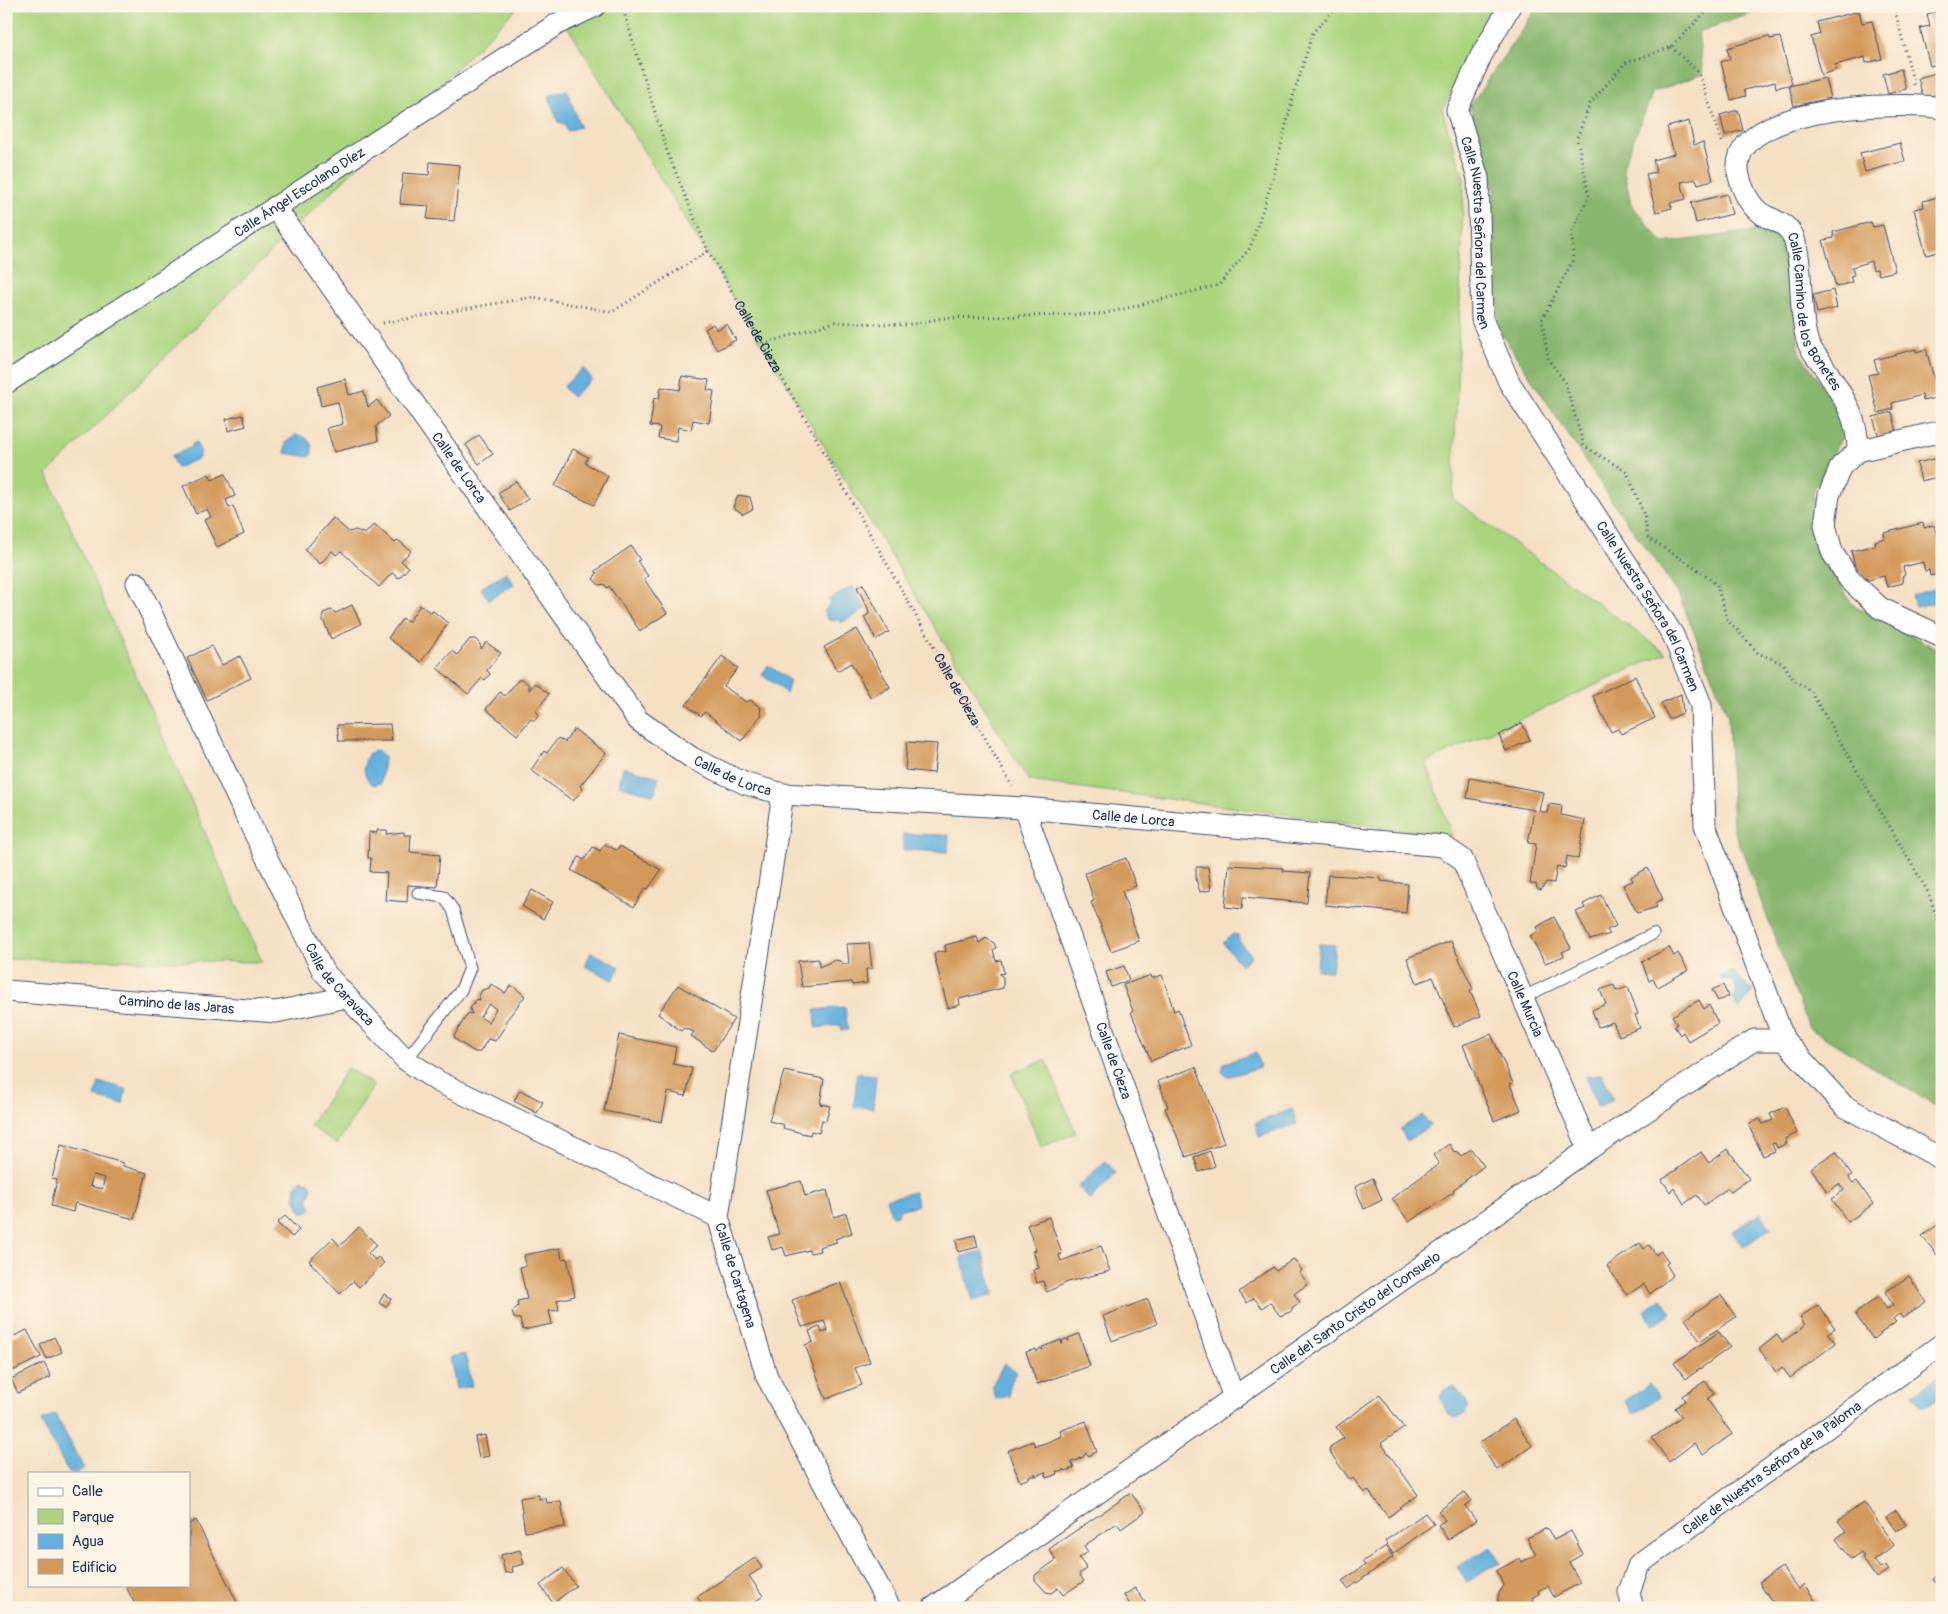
<svg xmlns="http://www.w3.org/2000/svg" width="1948" height="1614" font-family="Pangolin,sans-serif">
  <style>
    .green { fill: #abd47f; stroke: #63826e }
    .forest { fill: #88b66e; stroke: #527266 }
    .water { fill: #65b0dd; stroke: #40709e }
    .building { fill: #d3995a; fill-rule: evenodd }
    .lines { fill: none; stroke-linecap: round; stroke-linejoin: round }
    .service-casing { stroke: #3c4a6d; stroke-width: 13 }
    .minor-casing { stroke: #3c4a6d; stroke-width: 23 }
    .path { stroke: #3c4a6d; stroke-width: 3; stroke-dasharray: 1 4; stroke-linecap: butt }
    .service { stroke: #fff; stroke-width: 11 }
    .minor { stroke: #fff; stroke-width: 21 }
    .labels { text-anchor: middle; stroke-width: 4; stroke-linejoin: round; paint-order: stroke }
    .street-label { font-size: 14px; fill: #1b2f5e; stroke: #fcf5e5 }
  </style>
  <rect width="100%" height="100%" fill="#fcf5e5"/>
  <filter id="ink" filterUnits="userSpaceOnUse"><feTurbulence type="fractalNoise" baseFrequency=".02" numOctaves="2"/><feDisplacementMap in="SourceGraphic" scale="10" xChannelSelector="R" yChannelSelector="G"/><feConvolveMatrix kernelMatrix="1 2 1 2 8 2 1 2 1" color-interpolation-filters="sRGB"/></filter>
  <filter id="wash" filterUnits="userSpaceOnUse"><feTurbulence type="fractalNoise" baseFrequency=".0096" numOctaves="4" result="noise"/><feDisplacementMap in="SourceGraphic" scale="20" xChannelSelector="R" yChannelSelector="G"/><feGaussianBlur stdDeviation="1.12" result="paint"/><feColorMatrix in="noise" values="0 0 0 0 0 0 0 0 0 0 0 0 0 0 0 0 0 1.4 0 .05"/><feComposite in="paint" operator="in"/></filter>
  <g filter="url(#wash)">
    <rect width="100%" height="100%" fill="#f5e0c4"/>
    <path class="green" d="M6 6H519L47 474 262 962 6 959Z
      M555 6H1496L1442 110 1464 179 1453 499 1666 653 1426 762 1452 836 1029 781Z
      M1046 1060 1076 1133 1041 1147 1011 1073Z
      M347 1068 374 1085 337 1144 310 1126Z"/>
    <path class="forest" d="M1538 6H1772L1698 32 1703 74 1653 92 1623 166 1631 204 1663 243 1770 229 1783 243 1800 354 1843 412 1844 433 1813 492 1818 548 1852 604 1942 652V1110L1809 1028 1733 827 1728 716 1678 593 1614 504 1491 318 1494 188 1470 106Z"/>
    <path class="water" d="M567 90 580 127 567 131 565 124 558 122 549 96Z
      M583 368 592 379 572 397 563 387Z
      M296 435C308 436 316 445 310 457L285 453 286 442Z
      M196 442 201 454 198 456 199 458 177 468 171 456 192 447V444Z
      M506 572 514 584 489 600 481 588Z
      M853 586 866 609 841 623 839 619 832 621 827 619 824 612 830 603 829 600Z
      M1942 587V601L1915 607 1912 595Z
      M768 665 790 681 786 694 779 687 762 675Z
      M378 750 384 757C384 761 381 781 381 783L374 785C362 778 362 764 369 753Z
      M623 767 659 777 654 795 619 785Z
      M903 834 949 835 948 852 903 850Z
      M1233 934 1238 935 1239 941 1251 956 1241 965 1223 943Z
      M1319 944 1335 945 1332 971 1317 970Z
      M591 952 620 967 613 980 585 966Z
      M1733 972 1753 991 1739 1010 1732 998 1736 992 1735 984 1729 980H1721L1720 975Z
      M845 1007 848 1030 842 1031 841 1025 816 1028 815 1010Z
      M1256 1053 1260 1067 1228 1077 1222 1072 1224 1063Z
      M857 1073 876 1075 873 1108 854 1107Z
      M1602 1074 1613 1100 1598 1107 1585 1077Z
      M99 1082 126 1089 123 1104 95 1097Z
      M1292 1109 1297 1124 1259 1137 1255 1123Z
      M1422 1115 1430 1126 1407 1141 1400 1129Z
      M1105 1161 1116 1173 1090 1200 1078 1187Z
      M301 1180 309 1182 312 1187 308 1199 312 1208 307 1213 301 1211 295 1198 296 1186Z
      M914 1192 918 1205 899 1210 898 1215 892 1216 886 1199Z
      M1760 1213 1771 1228 1743 1247 1732 1232Z
      M982 1251 994 1295 973 1301 961 1257Z
      M1662 1299 1671 1313 1653 1325 1644 1311Z
      M465 1354 472 1386 456 1389 450 1357Z
      M1004 1363 1017 1372 1009 1386V1396L996 1399 992 1386Z
      M1942 1374V1395L1923 1408 1913 1394Z
      M1650 1384 1659 1397 1634 1414 1625 1401Z
      M1454 1387 1465 1398 1468 1407 1465 1414 1455 1418 1448 1414 1440 1397 1444 1390Z
      M55 1414 84 1468 76 1473H69L41 1421Z
      M1491 1547 1500 1562 1467 1582 1457 1567Z"/>
    <g id="blocks">
      <path class="building" d="M1942 10V63L1930 66 1920 28 1930 26 1927 14Z
        M1859 11 1862 23 1872 21 1882 59 1866 63 1865 57 1835 65 1836 70 1821 75 1811 37 1820 34 1817 22Z
        M1769 36 1770 39 1780 37 1792 84 1776 88 1775 82 1760 86 1744 90 1746 96 1731 100 1721 62 1730 59 1727 48Z
        M1901 69 1906 89 1888 94 1883 74Z
        M1936 73 1941 93 1923 98 1918 78Z
        M1825 78 1830 98 1794 106 1789 86Z
        M1738 110 1743 130 1725 135 1720 115Z
        M1689 121 1694 145 1703 142 1713 180 1698 184 1696 179 1681 182 1686 199 1670 203 1672 208 1656 212 1646 174 1656 172 1653 160 1674 154 1667 127Z
        M1900 143 1905 161 1865 172 1860 153Z
        M430 162 460 165 454 221 427 219 429 206 400 204 403 173 429 175Z
        M1727 194 1732 214 1696 223 1691 203Z
        M1942 196V251L1926 255 1914 209 1924 207 1923 201Z
        M1871 222 1873 227 1883 225 1895 271 1879 275 1877 269 1873 270 1871 261 1862 264 1852 267 1854 275 1850 276 1852 282 1836 287 1823 240 1834 238 1833 232Z
        M1833 290 1837 308 1817 313 1813 295Z
        M713 324 717 330 727 324 736 340 717 350 705 329Z
        M1916 349V352L1926 349 1939 397 1923 401 1922 395 1892 403 1893 409 1878 413 1868 375 1878 373 1874 360Z
        M682 376 709 380 707 390 714 391 709 423 693 420 691 430 678 427 676 441 658 438 660 427 650 426 654 398 659 399 661 387 680 390Z
        M345 379 349 395 364 391 368 407 377 400 389 416 376 426 378 441 334 452 327 428 343 424 338 402 321 406 317 387Z
        M1892 412 1897 432 1879 437 1873 417Z
        M243 415 246 426 228 431 226 419Z
        M479 435 493 454 479 464 466 445Z
        M573 449 588 457 585 463 608 476 594 505 555 486Z
        M1942 457V476L1921 481 1917 463Z
        M209 474 212 480 225 474 235 496 226 500 229 508 233 506 244 534 217 547 204 520 211 517 207 509 196 514 183 486Z
        M516 481 528 499 510 511 498 493Z
        M738 495 750 497 753 509 743 514 733 507Z
        M333 518 349 532 356 530 365 534 374 524 395 543 398 540 411 551 401 561 409 567 399 578 392 573 379 587 341 551 336 555 332 551 320 564 305 550Z
        M1923 523 1924 528 1934 525 1942 553V573L1930 576 1929 570 1925 571 1923 562 1903 567 1905 575 1902 577 1903 583 1887 587 1884 576 1868 580 1855 566 1851 551 1876 545 1875 541 1885 538 1884 533Z
        M631 546 640 560 637 561 648 576 644 579 667 613 640 631 609 586 607 588 604 584 599 585 593 579 597 573 595 571Z
        M863 584 889 632 876 640 864 617 869 614 868 608 857 587Z
        M352 605 361 624 331 639 323 620V613L331 610 336 613Z
        M420 605 431 613 432 610 448 623 421 662 388 638 403 618 407 622 409 621Z
        M857 629 890 687 871 698 851 663 837 671 824 647Z
        M470 639H475L480 644 481 649 486 642 501 653 487 670 490 674 485 680 482 678 468 694 437 668 452 651 457 655Z
        M212 646 222 665 240 656 251 678 207 700 187 658Z
        M722 656 738 668 724 686 746 702 750 700 761 708 760 713 762 714 742 741 705 712 701 716 686 705Z
        M1635 676 1655 718 1621 734 1618 729 1611 732 1593 696Z
        M518 680H523L529 685V690L535 683 549 694 536 711 539 715 534 721 531 719 517 735 486 709 500 692 505 696Z
        M1681 694 1683 713 1669 719 1661 703Z
        M1522 723 1530 740 1506 751 1499 735Z
        M390 724 392 741H339L337 725Z
        M574 729 606 753 580 786 583 789 573 801 531 770 544 751 547 753 558 738 565 742Z
        M907 742 937 744 934 773 905 770Z
        M1470 778 1543 792 1539 811 1547 813 1549 804 1562 806 1561 815 1585 820 1578 859 1567 856 1565 868 1557 866 1554 883 1546 882 1541 890 1537 888 1536 884H1530L1536 844 1528 843 1534 810 1467 798Z
        M377 830H387L386 834 404 832V835H411L410 852 440 855 437 887 408 885 407 902 385 900 387 873 370 872 371 858H368L369 832 377 833Z
        M605 844 616 850 620 846 661 870 648 889 645 888 634 907 571 870 579 857 584 860 593 847 600 851Z
        M1126 858 1136 886 1122 891 1139 941 1111 951 1091 902 1094 901 1085 873Z
        M1229 865 1283 868V871L1310 873 1307 903 1243 897 1242 909 1225 907Z
        M1196 867H1208L1211 890 1200 892 1196 879Z
        M1648 868 1663 899 1655 903 1657 907 1637 913 1623 885 1633 881 1631 877Z
        M1328 875 1368 877 1381 878V881L1408 884 1406 913 1325 905Z
        M532 890 553 902 543 919 522 906Z
        M1601 895 1616 926 1607 930 1610 934 1590 940 1576 912 1585 908 1583 904Z
        M1554 917 1571 948 1562 952 1564 956 1545 963 1530 936 1539 931 1537 927Z
        M977 937 979 943 986 938 994 943 996 948 993 950 996 961 1001 960 1004 973 999 974 1003 977V988L959 999 960 1005 948 1008 934 955 937 951 946 952 945 945Z
        M1451 941 1473 989 1470 991 1481 1016 1454 1027 1433 977 1417 983 1407 958Z
        M869 943 872 969H866L867 983 852 985 851 982 802 987 798 961 819 959V967L835 960 840 961 843 964H849L847 944Z
        M1669 947 1674 956 1678 953 1688 970 1658 987 1653 979 1649 981 1642 962Z
        M1124 966 1129 980 1111 987 1106 972Z
        M1151 975 1152 978 1162 975 1174 1011 1178 1009 1191 1045 1151 1061 1131 1012 1133 1011 1123 985Z
        M491 984 505 993 510 986H513L525 996 505 1022 506 1025 495 1041 488 1039 480 1052H475L456 1040 454 1036 468 1013 472 1014 470 1009 476 999 480 1000 479 996 482 990 489 988ZM489 1004 496 1009 488 1022 480 1017Z
        M678 985 734 1019 713 1051 691 1036 694 1032 684 1028 681 1031 658 1014Z
        M1614 985 1616 991 1628 987 1638 1014 1635 1015 1640 1028 1619 1036 1613 1022 1598 1027 1592 1010 1606 1004 1600 990Z
        M1723 985 1728 996 1718 1001 1712 990Z
        M1699 1000 1704 1009 1709 1005 1718 1023 1688 1041 1683 1032 1680 1035 1674 1026 1677 1024 1672 1016Z
        M1491 1034 1513 1083 1510 1084 1521 1110 1494 1121 1463 1045Z
        M619 1035 676 1047 673 1064 692 1068 686 1096 668 1092 662 1122 604 1111Z
        M1196 1067 1224 1143 1186 1157 1165 1108 1168 1107 1158 1081Z
        M784 1071 824 1079 820 1104 830 1106 826 1121 822 1120 819 1133 811 1131 810 1135 790 1130 783 1128 784 1125 769 1121Z
        M520 1090 543 1102 537 1113 514 1101Z
        M1785 1107 1797 1133 1785 1139 1787 1143 1777 1148 1775 1143 1772 1144 1775 1151 1763 1156 1748 1124 1760 1119 1763 1124 1773 1120 1770 1114Z
        M1449 1144 1454 1152 1457 1151 1461 1156 1471 1149 1484 1166 1453 1190 1454 1192 1409 1222 1392 1198 1439 1164 1433 1155Z
        M61 1145 123 1163V1166L147 1173 134 1219 75 1203 73 1212 51 1206 57 1180 52 1178ZM93 1175 105 1178 102 1189 90 1186Z
        M1728 1149 1749 1179 1731 1192 1728 1188 1704 1205 1697 1195 1684 1204 1674 1188 1670 1192 1662 1180 1701 1152 1709 1163Z
        M1210 1151 1215 1166 1199 1172 1194 1157Z
        M1836 1151 1852 1175 1849 1177 1851 1181 1853 1183 1857 1181 1873 1204 1848 1222 1832 1199 1844 1190 1839 1184 1827 1192 1811 1168Z
        M1373 1178 1382 1200 1364 1209 1355 1187Z
        M801 1181 805 1196 827 1190 834 1217 846 1213 852 1233 835 1239 837 1242 819 1247 820 1251 810 1253 809 1250 786 1256 783 1247 772 1250 768 1237 779 1234 766 1190Z
        M285 1216 299 1230 292 1237 277 1223Z
        M1049 1217 1062 1254 1059 1255 1061 1261 1101 1246 1110 1271 1068 1282 1047 1292 1043 1281 1037 1283 1033 1270 1039 1268 1033 1251 1036 1250 1027 1225Z
        M1942 1222V1258L1940 1259 1922 1236Z
        M359 1227 377 1245 368 1253 375 1260 378 1257 384 1263 359 1287 353 1281 340 1294 309 1261 333 1238 340 1246Z
        M975 1235 978 1247 958 1252 956 1240Z
        M1640 1243 1644 1249 1649 1245 1656 1255 1661 1251 1669 1262 1666 1264 1673 1275 1650 1294 1644 1284 1627 1295 1607 1266Z
        M560 1248 562 1259 567 1258 575 1296 557 1300 559 1310 549 1311 552 1324 523 1330 520 1319 514 1318 512 1312 518 1306 517 1301 527 1299 520 1267 526 1266 524 1255Z
        M1293 1259 1302 1270 1299 1272 1308 1284 1294 1294 1300 1302 1292 1308V1311L1280 1316 1270 1302 1262 1308 1254 1298 1247 1303 1239 1292 1273 1267 1276 1271Z
        M1909 1276 1926 1302 1902 1318 1900 1314 1896 1316 1893 1319 1896 1322 1873 1339 1855 1314 1878 1297 1887 1309 1893 1305 1885 1292Z
        M840 1282 870 1362 855 1368 862 1385 826 1399 805 1345 813 1342 809 1331 820 1327 822 1333 828 1331 824 1321 802 1327 792 1300Z
        M384 1294 391 1299 386 1307 379 1303Z
        M1721 1295 1736 1317 1700 1341 1685 1319Z
        M1148 1299 1157 1324 1112 1341 1103 1316Z
        M1818 1305 1835 1328 1828 1333 1836 1343 1790 1378 1782 1367 1776 1372 1759 1349 1777 1335 1782 1342 1799 1330 1805 1325 1800 1317Z
        M27 1330 41 1357 6 1374V1340Z
        M1719 1332 1730 1347 1686 1379 1674 1363Z
        M1079 1334 1090 1366 1037 1384 1026 1352 1036 1349 1037 1352 1040 1348 1043 1350 1042 1347 1061 1340 1062 1344 1063 1340 1066 1339 1069 1341 1068 1338Z
        M54 1337 62 1352 47 1359 40 1345Z
        M44 1363 51 1377 18 1393 11 1379Z
        M1705 1381 1714 1394 1707 1399 1732 1434 1703 1455 1694 1443 1669 1462 1652 1438 1682 1417 1675 1408 1685 1401 1682 1396Z
        M1380 1395 1404 1428 1381 1443 1418 1495 1388 1517 1368 1490 1364 1493 1353 1478 1350 1480 1329 1451 1330 1447 1344 1438 1336 1427Z
        M1514 1419 1532 1446 1497 1470 1479 1443Z
        M1086 1421 1097 1452 1088 1456 1086 1453 1082 1458 1079 1457 1080 1459 1071 1462 1074 1468 1065 1471 1063 1469V1472L1056 1471 1057 1474 1047 1478 1045 1472 1036 1476 1035 1473V1476H1029V1478L1020 1482 1008 1451 1033 1441 1035 1446 1045 1443 1062 1436 1060 1431Z
        M485 1435 489 1456 479 1458 475 1437Z
        M1465 1492 1472 1501 1465 1506 1476 1520 1448 1540 1438 1525 1445 1520 1438 1511Z
        M1131 1493 1145 1512 1121 1529 1117 1523 1084 1546 1088 1552 1079 1558 1087 1569 1079 1574 1084 1581 1063 1595 1058 1588 1051 1593 1046 1592 1035 1580V1575L1056 1560 1049 1549Z
        M539 1495V1499L546 1498 547 1503 561 1501 565 1527 525 1532 520 1498Z
        M1864 1502 1894 1545 1874 1560 1880 1568 1886 1565 1889 1570 1876 1578 1862 1557 1864 1556 1861 1552 1851 1559 1836 1539 1846 1531 1838 1521Z
        M1896 1510 1906 1525 1896 1531 1886 1517Z
        M1425 1513 1434 1524 1393 1554 1385 1541Z
        M196 1520 240 1608H137L125 1585H189V1524Z
        M1547 1528 1554 1540 1571 1531 1583 1554 1569 1562 1580 1583 1554 1597 1548 1586 1538 1591 1539 1594 1533 1598 1534 1608H1498V1595L1504 1585 1496 1571 1520 1558 1522 1562 1536 1555 1527 1538Z
        M1386 1546 1393 1557 1348 1589 1342 1581 1365 1565 1362 1562Z
        M520 1550 524 1564 512 1567 513 1572 505 1573 501 1555Z
        M755 1558 762 1568 749 1576 763 1596 746 1608H705L697 1597Z
        M1782 1567 1798 1589 1804 1584 1820 1608H1776L1759 1582Z
        M563 1568 576 1586 553 1603 540 1585Z
        M1942 1573V1593L1933 1579Z
        M1135 1588 1149 1608H1132L1124 1595Z"/>
    </g>
  </g>
  <g filter="url(#ink)">
    <use href="#blocks" fill-opacity="0" stroke="#3c4a6d" stroke-width="1"/>
    <g class="lines">
      <g class="service-casing">
        <path id="service" d="M1522 998 1653 934
          M406 1060 461 990 470 968 453 910 444 897 418 893"/>
      </g>
      <g class="minor-casing">
        <g id="minor">
          <path id="s2" d="M1510 6 1481 56 1457 110 1478 178 1482 319 1509 382 1673 635 1701 705 1705 825 1784 1040 1844 1106 1942 1159"/>
          <path id="s3" d="M1942 108C1900 101 1716 105 1740 180 1744 193 1751 207 1762 214 1774 221 1790 224 1794 239 1804 270 1798 308 1807 340 1809 348 1816 356 1821 362 1840 393 1858 413 1858 451L1841 466 1829 495 1825 525 1832 552 1849 579 1880 608 1942 637"/>
          <path id="s4" d="M275 207 638 720 692 758 746 784 783 794 1024 808 1443 846 1462 859 1589 1149"/>
          <path id="s5" d="M6 383 557 24 595 6"/>
          <path d="M1858 451 1942 431"/>
          <path id="s6" d="M137 583 247 818 323 971 406 1060 439 1082 718 1217"/>
          <path id="s7" d="M783 794 718 1217 767 1377 890 1608"/>
          <path id="s8" d="M1024 808 1234 1398"/>
          <path id="s9" d="M6 991 276 1012 346 997"/>
          <path id="s10" d="M933 1608 1589 1149 1754 1040H1784"/>
          <path id="s11" d="M1633 1608 1629 1592 1639 1564 1942 1344"/>
        </g>
      </g>
      <g class="path">
        <path id="s1" d="M622 6 668 154 708 251 763 344 1012 786"/>
        <path d="M1712 6 1671 47 1625 63 1590 104 1577 138 1589 196 1572 231 1573 260 1542 320 1548 359 1565 382 1584 446 1627 472 1644 515 1648 538 1693 566 1717 585 1727 619 1758 653 1784 664 1794 681 1810 690 1928 892 1939 923 1942 924"/>
        <path d="M1894 6 1914 85"/>
        <path d="M1671 47 1699 73 1722 143"/>
        <path d="M383 323 533 297 612 312 708 251"/>
        <path d="M763 344 835 322 907 325 943 318 1103 314 1219 285 1250 248 1273 178 1293 97 1313 32 1338 6"/>
      </g>
      <use href="#service" class="service"/>
      <use href="#minor" class="minor"/>
    </g>
  </g>
  <g class="labels">
    <g class="street-label">
      <text dy="5" stroke="none"><textPath href="#s5" startOffset="350">Calle Ángel Escolano Díez</textPath></text>
      <text dy="5" stroke="none"><textPath href="#s2" startOffset="242">Calle Nuestra Señora del Carmen</textPath></text>
      <text dy="5" stroke="none"><textPath href="#s3" startOffset="402">Calle Camino de los Bonetes</textPath></text>
      <text dy="5" stroke="none"><textPath href="#s1" startOffset="359">Calle de Cieza</textPath></text>
      <text dy="5" stroke="none"><textPath href="#s4" startOffset="319">Calle de Lorca</textPath></text>
      <text dy="5" stroke="none"><textPath href="#s2" startOffset="662">Calle Nuestra Señora del Carmen</textPath></text>
      <text dy="5" stroke="none"><textPath href="#s1" startOffset="764">Calle de Cieza</textPath></text>
      <text dy="5" stroke="none"><textPath href="#s4" startOffset="739">Calle de Lorca</textPath></text>
      <text dy="5" stroke="none"><textPath href="#s4" startOffset="1144">Calle de Lorca</textPath></text>
      <text dy="5" stroke="none"><textPath href="#s6" startOffset="451">Calle de Caravaca</textPath></text>
      <text dy="5" stroke="none"><textPath href="#s9" startOffset="171">Camino de las Jaras</textPath></text>
      <text dy="5" stroke="none"><textPath href="#s4" startOffset="1636">Calle Murcia</textPath></text>
      <text dy="5" stroke="none"><textPath href="#s8" startOffset="268">Calle de Cieza</textPath></text>
      <text dy="5" stroke="none"><textPath href="#s7" startOffset="489">Calle de Cartagena</textPath></text>
      <text dy="5" stroke="none"><textPath href="#s10" startOffset="515">Calle del Santo Cristo del Consuelo</textPath></text>
      <text dy="5" stroke="none"><textPath href="#s11" startOffset="210">Calle de Nuestra Señora de la Paloma</textPath></text>
    </g>
  </g>
  <rect width="1948" height="1614" fill="none" stroke="#fcf5e5" stroke-width="25"/>
  <rect x="28" y="1472" width="162" height="115" fill="#fcf5e5" stroke="#a2a6af"/>
  <rect x="38" y="1488" width="25" height="8" fill="#ffffff" stroke="#a2a6af"/>
  <text x="72" y="1496" font-size="15" fill="#1b2f5e">Calle</text>
  <rect x="38" y="1509" width="25" height="15" fill="#abd47f" stroke="#a2a6af"/>
  <text x="72" y="1522" font-size="15" fill="#1b2f5e">Parque</text>
  <rect x="38" y="1534" width="25" height="15" fill="#65b0dd" stroke="#a2a6af"/>
  <text x="72" y="1546" font-size="15" fill="#1b2f5e">Agua</text>
  <rect x="38" y="1559" width="25" height="15" fill="#d3995a" stroke="#a2a6af"/>
  <text x="72" y="1572" font-size="15" fill="#1b2f5e">Edificio</text>
</svg>
